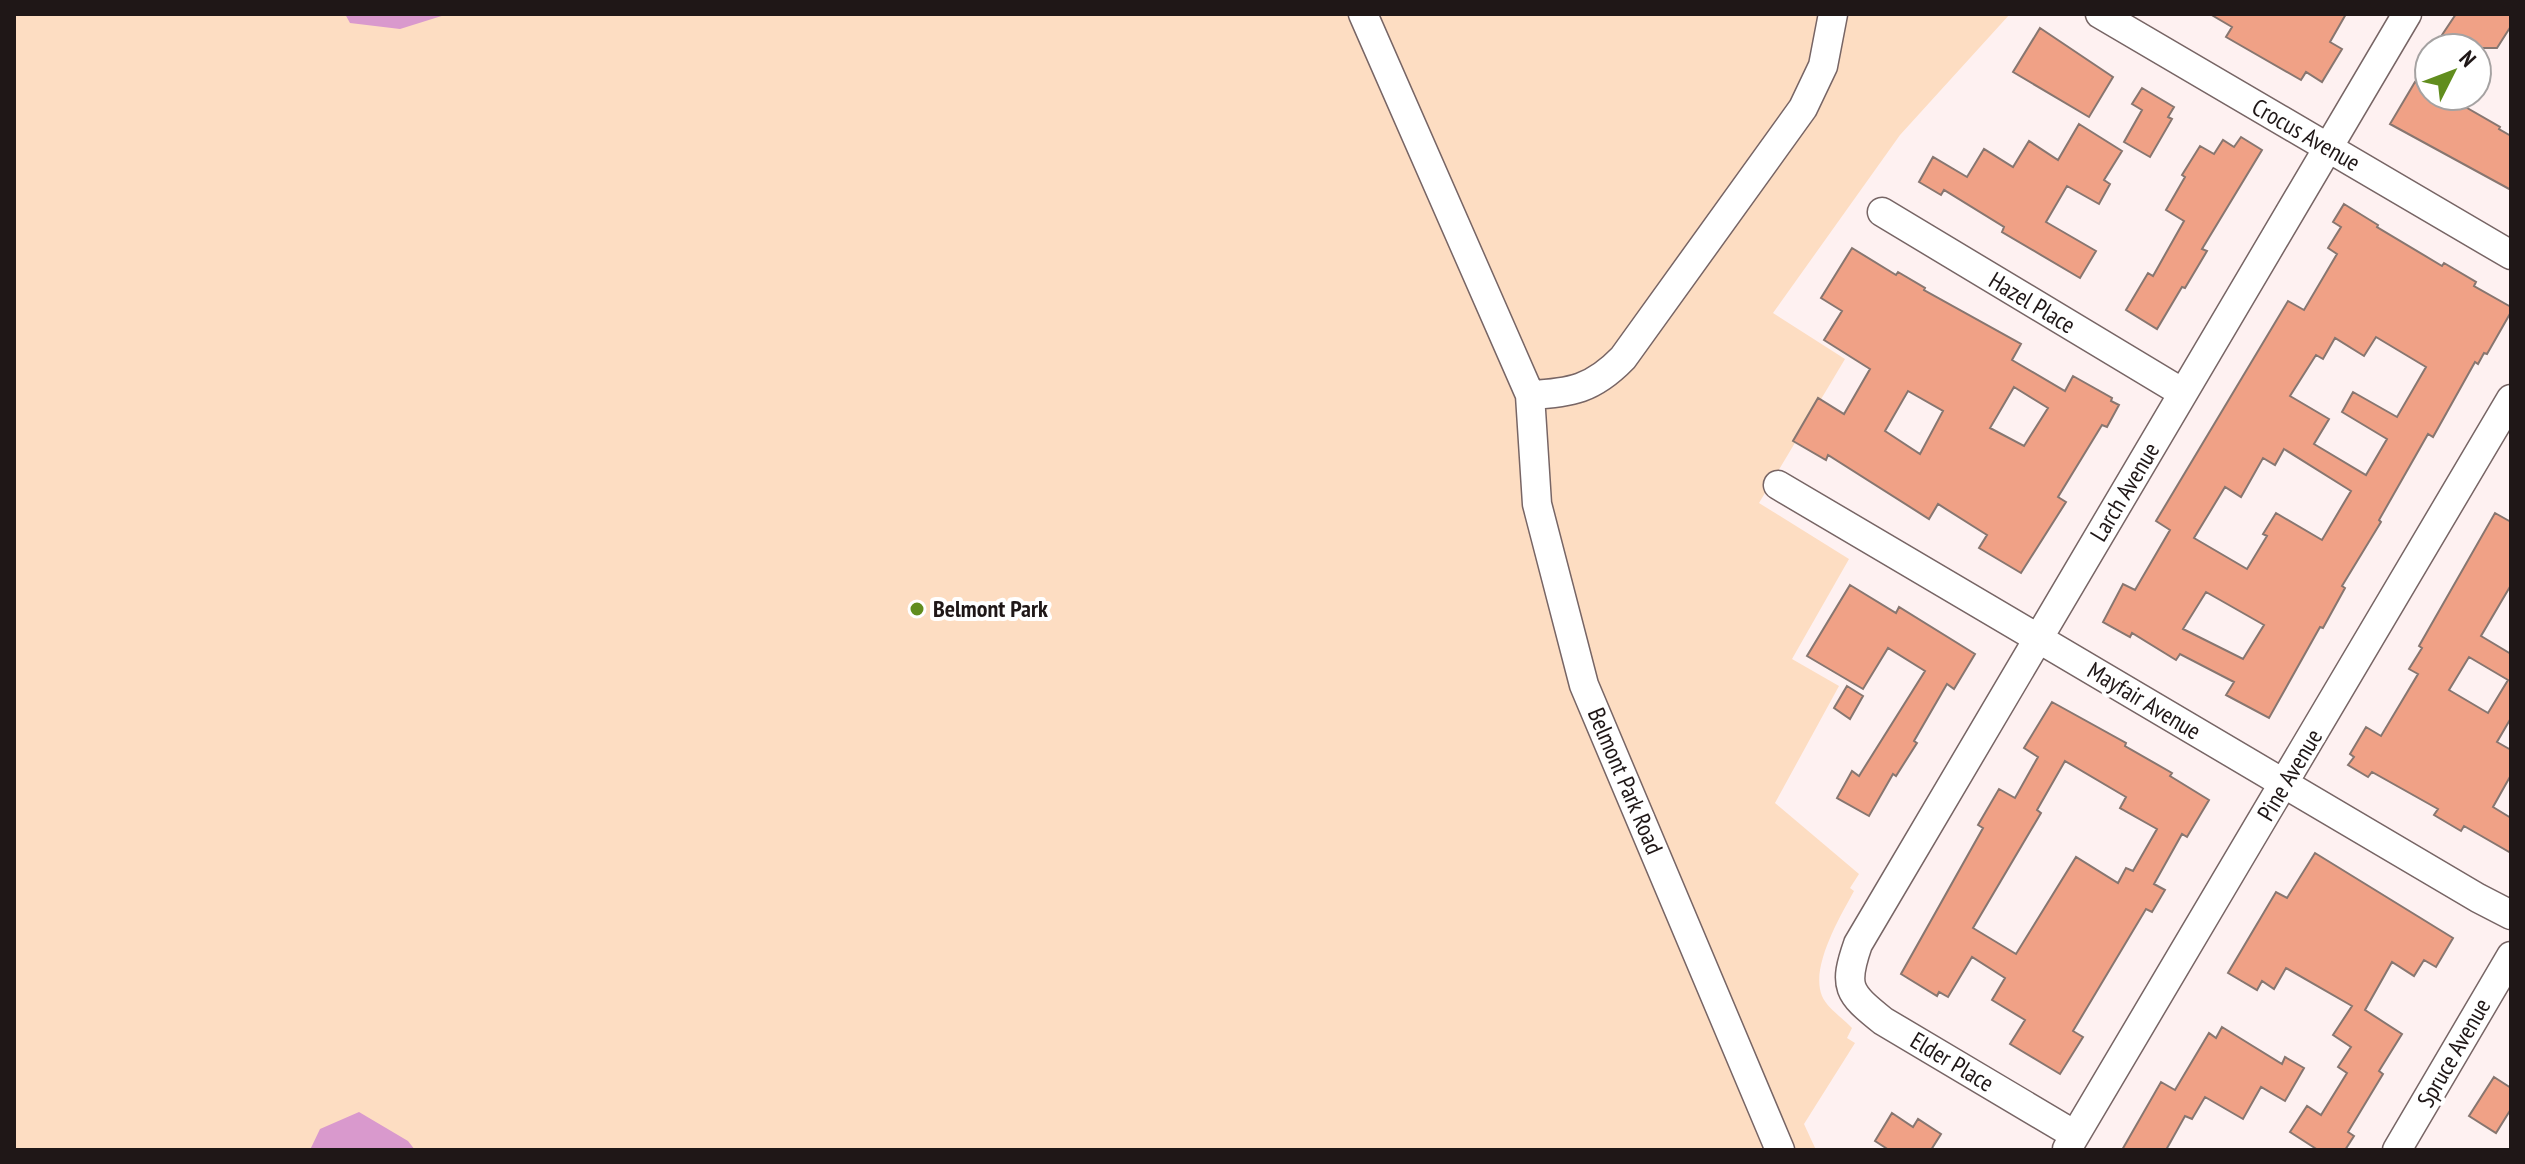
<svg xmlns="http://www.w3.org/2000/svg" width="2525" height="1164" font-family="'PT Sans Narrow',sans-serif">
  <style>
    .green { fill: #fdddc2 }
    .water { fill: #d999cd }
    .building { fill: #f0a186; stroke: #877670; stroke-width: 2; fill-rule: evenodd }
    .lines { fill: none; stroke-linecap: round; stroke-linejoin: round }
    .minor-casing { stroke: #776565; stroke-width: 31 }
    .minor { stroke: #fff; stroke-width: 28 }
    .poi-dot { fill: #618d1e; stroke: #fff; stroke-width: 3 }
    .labels { text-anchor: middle; stroke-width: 8; stroke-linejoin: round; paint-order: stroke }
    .street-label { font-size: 24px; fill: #1f1717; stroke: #fff }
    .poi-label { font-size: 24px; font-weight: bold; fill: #1f1717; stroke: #fff; text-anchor: start }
  </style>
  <rect width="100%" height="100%" fill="#fef1f1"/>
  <path class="green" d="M14 14H2010L1900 135 1773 313 1845 359 1759 503 1849 559 1792 659 1839 686 1775 803 1859 874 1850 888 1854 891C1840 917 1810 967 1822 996 1827 1008 1844 1019 1852 1028L1847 1038 1855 1043 1804 1124 1816 1150H14Z"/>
  <path class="water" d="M345 14H448L400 29 350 23Z
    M359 1112 408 1141 415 1150H310L320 1129Z"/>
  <path class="building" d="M2210 14H2346L2330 42 2342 49 2322 82 2306 72 2301 80 2226 37 2232 27Z
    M2456 14H2511V26L2497 48H2443L2448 39 2442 35Z
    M2040 28 2113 77 2089 117 2013 72Z
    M2415 82 2429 91V96H2438L2453 104 2455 101 2500 127 2499 129 2511 136V190L2390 124Z
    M2142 88 2174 107 2168 117 2172 119 2150 157 2124 142 2142 110 2132 104Z
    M2079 124 2122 151 2104 180 2110 184 2099 204 2067 186 2046 222 2096 251 2080 278 2002 232 2004 227 1944 190 1941 195 1919 182 1933 157 1967 177 1984 149 2013 167 2029 141 2058 160Z
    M2241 137 2262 150 2202 249 2207 251 2185 288 2182 287 2157 329 2126 310 2148 273 2153 276 2184 221 2166 210 2185 177 2182 175 2200 146 2214 154 2223 140 2234 147Z
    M2344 204 2378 225 2377 227 2442 266 2444 263 2476 282 2474 286 2511 307V312L2487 354 2484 353 2478 364 2475 362 2433 437 2428 434 2379 520 2381 522 2342 586 2345 588 2323 628 2320 627 2269 718 2226 695 2234 682 2180 654 2176 660 2132 633 2130 637 2103 622 2123 584 2135 590 2170 530 2156 521 2288 301 2304 310 2337 254 2328 248 2341 227 2333 222ZM2376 337 2426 367 2397 417 2353 392 2342 412 2387 439 2366 475 2314 444 2329 419 2290 396 2316 355 2323 359 2335 338 2364 356ZM2284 449 2351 491 2322 540 2276 513 2263 534 2267 536 2247 569 2194 538 2225 487 2241 497 2263 458 2275 465ZM2206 592 2264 625 2243 659 2183 629Z
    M1852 248 1896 275 1898 272 1925 288 1924 290 2021 344 2012 360 2065 391 2073 376 2112 398 2111 401 2119 405 2107 427 2102 425 2058 497 2066 502 2021 573 1979 548 1987 535 1938 504 1929 519 1828 455 1826 460 1793 441 1818 398 1844 414 1870 369 1824 340 1842 311 1821 298ZM2014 387 2048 408 2024 446 1990 428ZM1908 391 1943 411 1920 454 1885 431Z
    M2495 513 2511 522V585L2481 636 2511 654V718L2497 742 2511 750V775L2493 807 2511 818V853L2464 826 2461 831 2434 815 2438 809 2372 772 2368 777 2348 765 2354 757 2350 754 2366 727 2381 736 2418 674 2409 669 2422 648 2419 646ZM2469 657 2508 680 2488 713 2449 690Z
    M1850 585 1896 613 1899 607 1975 654 1954 689 1947 684 1914 741 1917 743 1896 776 1893 774 1869 816 1837 798 1852 771 1859 776 1925 671 1888 648 1863 689 1807 656Z
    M1847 686 1863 696 1850 719 1834 708Z
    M2052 702 2126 743 2125 746 2172 773 2170 776 2209 800 2187 837 2182 834 2154 884 2165 890 2152 912 2146 909 2073 1031 2083 1037 2060 1074 2010 1044 2025 1020 1992 1000 2005 978 1972 957 1948 997 1939 992 1937 996 1901 974 1983 828 1978 825 1999 789 2015 798 2038 757 2024 748ZM2065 761 2126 797 2120 808 2157 829 2133 871 2126 868 2118 883 2076 857 2016 954 1973 928 2041 813 2037 810Z
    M2315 853 2453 938 2436 967 2424 960 2414 976 2392 962 2365 1010 2402 1034 2379 1071 2383 1074 2348 1132 2354 1136 2345 1150H2318L2290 1132 2307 1106 2321 1115 2347 1073 2338 1067 2351 1047 2333 1035 2352 1006 2286 968 2274 989 2262 981 2257 990 2228 973 2276 892 2287 898Z
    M2222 1027 2282 1064 2285 1057 2304 1068 2285 1101 2261 1087 2243 1119 2205 1097 2192 1119 2185 1116 2166 1150H2122L2161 1082 2175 1090 2209 1033 2216 1038Z
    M2494 1077 2511 1088V1109L2496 1133 2469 1116Z
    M1892 1113 1913 1127 1918 1119 1941 1134 1931 1150H1889L1875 1141Z"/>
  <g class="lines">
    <g class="minor-casing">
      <path id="minor" d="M1363 14 1530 395 1537 504 1584 685 1780 1150
        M2100 14 2511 255
        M1882 212 2183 393
        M1530 395C1571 393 1593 389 1623 358L1803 108 1823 66 1833 14
        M1778 485 2478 898 2511 915
        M2075 1135 1883 1021C1848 993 1843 987 1858 944L2407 14
        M2067 1149 2511 399
        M2397 1150 2511 956"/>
    </g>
    <use href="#minor" class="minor"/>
  </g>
  <circle class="poi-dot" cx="917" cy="609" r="8"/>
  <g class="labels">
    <g class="street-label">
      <text transform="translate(2306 135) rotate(30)" y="8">Crocus Avenue</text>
      <text transform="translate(2032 303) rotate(31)" y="8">Hazel Place</text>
      <text transform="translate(2125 492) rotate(-59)" y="8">Larch Avenue</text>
      <text transform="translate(2144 701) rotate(31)" y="8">Mayfair Avenue</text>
      <text transform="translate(2290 775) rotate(-59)" y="8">Pine Avenue</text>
      <text transform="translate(1625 781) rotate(67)" y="8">Belmont Park Road</text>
      <text transform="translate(2454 1053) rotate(-60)" y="8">Spruce Avenue</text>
      <text transform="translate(1952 1062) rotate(31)" y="8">Elder Place</text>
    </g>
    <g class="poi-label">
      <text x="933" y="617">Belmont Park</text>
    </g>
  </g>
  <rect width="2525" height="1164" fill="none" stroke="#1f1717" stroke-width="32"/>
  <g transform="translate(2453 72) rotate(48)"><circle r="38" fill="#ffffff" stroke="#a5a2a2" stroke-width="2"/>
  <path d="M0-6L14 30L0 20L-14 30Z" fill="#618d1e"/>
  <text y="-12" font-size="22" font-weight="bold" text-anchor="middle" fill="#1f1717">N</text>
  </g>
</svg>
